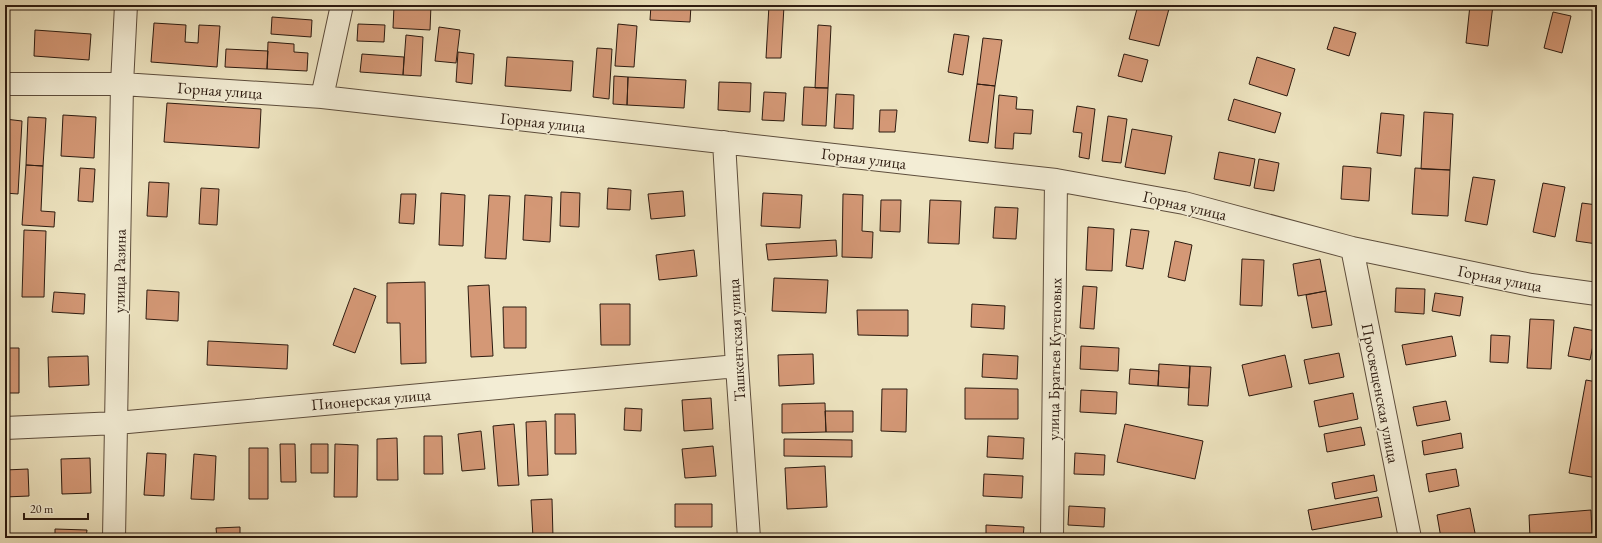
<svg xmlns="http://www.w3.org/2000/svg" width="1602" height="543" font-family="'EB Garamond',serif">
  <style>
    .building { fill: #d49876; stroke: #2d1b10 }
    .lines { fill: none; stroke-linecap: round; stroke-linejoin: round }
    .street-casing { stroke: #5d4d3c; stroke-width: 24 }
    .street { stroke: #f3edd5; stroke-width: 22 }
    .labels { text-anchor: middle; stroke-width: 3; stroke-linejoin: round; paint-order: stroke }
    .street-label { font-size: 16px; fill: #2d1b10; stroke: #f3edd5 }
  </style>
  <rect width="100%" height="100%" fill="#ede3bf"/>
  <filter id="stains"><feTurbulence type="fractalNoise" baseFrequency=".005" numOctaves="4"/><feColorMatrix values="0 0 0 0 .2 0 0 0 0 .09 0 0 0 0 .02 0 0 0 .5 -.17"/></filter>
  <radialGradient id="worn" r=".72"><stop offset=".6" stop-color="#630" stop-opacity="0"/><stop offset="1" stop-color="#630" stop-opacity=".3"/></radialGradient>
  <path class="building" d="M272 5H312L311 9 272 7Z
    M407 5H431L430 30 393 28 394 6 407 7Z
    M651 5H691L690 22 650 20Z
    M769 5 784 6 781 58H766Z
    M1138 5H1170L1159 46 1129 39Z
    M1470 5H1493L1488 46 1466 43Z
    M1553 12 1571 16 1562 53 1544 48Z
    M5 14 7 15 5 39Z
    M272 17 312 20 311 37 271 34Z
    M154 23 186 25 185 42 198 43 199 25 220 26 217 67 151 62Z
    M358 24 385 25 384 42 357 41Z
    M618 24 637 26 634 67 615 66Z
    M818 25 831 26 828 88H815Z
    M439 27 460 30 456 63 435 61Z
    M1334 27 1356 33 1349 56 1327 49Z
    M35 30 91 34 89 60 34 56Z
    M954 34 969 36 963 75 948 72Z
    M406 35 423 37 421 76 403 75Z
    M983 38 1002 40 995 86 977 84Z
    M268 42 294 44V52L308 53 307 71 267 69Z
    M597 48 612 49 609 99 593 97Z
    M226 49 268 51 267 69 225 67Z
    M458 52 474 54 472 84 456 82Z
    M362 54 404 57 403 75 360 72Z
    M1124 54 1148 60 1142 82 1118 76Z
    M507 57 573 61 571 91 505 86Z
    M1257 57 1295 69 1287 96 1249 84Z
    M614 76 628 77 627 105 613 104Z
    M628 77 686 80 684 108 627 105Z
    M719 82 751 83 750 112 718 110Z
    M977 84 995 86 988 143 969 141Z
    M804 87 828 88 826 126 802 125Z
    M764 92 786 93 784 121 762 120Z
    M836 94 854 95 853 129 834 128Z
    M999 95 1017 97 1016 109 1033 110 1031 134 1014 133 1013 149 995 148Z
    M1234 99 1281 113 1275 133 1228 120Z
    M167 103 261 109 259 148 164 142Z
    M1077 106 1095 109 1089 159 1079 157 1082 133 1073 132Z
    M880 110H897L895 132H879Z
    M1424 112 1453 114 1450 170 1421 169Z
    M1381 113 1404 115 1401 156 1377 153Z
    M63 115 96 117 94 158 61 156Z
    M1108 116 1127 119 1121 163 1102 161Z
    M28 117 46 118 43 166 26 165Z
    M5 119 22 121 18 194 5 193Z
    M1132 129 1172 136 1165 174 1125 167Z
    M1219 152 1255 159 1250 186 1214 179Z
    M1259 159 1279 163 1274 191 1254 188Z
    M26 165 43 166 41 211 55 212 54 227 22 225Z
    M1343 166 1371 168 1369 201 1341 199Z
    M80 168 95 169 93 202 78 201Z
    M1415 168 1450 170 1448 216 1412 214Z
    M1473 177 1495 180 1487 225 1465 221Z
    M149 182 169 183 167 217 147 216Z
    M1543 183 1565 187 1555 237 1533 232Z
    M201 188 219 189 217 225 199 224Z
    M608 188 631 190 630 210 607 209Z
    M683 191 685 216 651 219 648 194Z
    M561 192 580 193 579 227 560 226Z
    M441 193 465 195 463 246 439 245Z
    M763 193 802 195 800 228 761 226Z
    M401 194H416L414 224 399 223Z
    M843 194 863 195 862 231 873 232 872 258 842 257Z
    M489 195 510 196 506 259 485 258Z
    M525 195 552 197 550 242 523 240Z
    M881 200H901L900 232 880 231Z
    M930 200 961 201 959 244 928 243Z
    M1582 203 1597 205V244L1576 241Z
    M995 207 1018 208 1016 239 993 238Z
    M1088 227 1114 229 1112 271 1086 270Z
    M1131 229 1149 231 1143 269 1126 266Z
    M24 230 46 231 44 297H22Z
    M836 240 837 256 768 260 766 244Z
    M1175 241 1192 245 1185 281 1168 277Z
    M694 250 697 276 659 280 656 255Z
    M1242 259 1264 260 1262 306 1240 305Z
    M1320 259 1326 291 1298 296 1293 264Z
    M774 278 828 280 826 313 772 311Z
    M425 282 426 363 401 364 400 323H387V283Z
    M489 285 493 356 471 357 468 286Z
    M1083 286 1097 287 1094 329 1080 328Z
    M354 288 376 296 355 353 333 345Z
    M1396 288 1425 289 1424 314 1395 312Z
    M147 290 179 292 178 321 146 319Z
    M1326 291 1332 325 1312 328 1306 295Z
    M54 292 85 294 84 314 52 312Z
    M1435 293 1463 297 1460 316 1432 311Z
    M600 304H630V345H601Z
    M972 304 1005 306 1004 329 971 327Z
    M503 307H526V348H504Z
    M857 310H908V336L858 335Z
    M1530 319 1554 320 1551 369 1527 368Z
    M1574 327 1596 331 1590 360 1568 356Z
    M1491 335 1510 336 1508 363 1490 362Z
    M1452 336 1456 356 1406 365 1402 345Z
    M208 341 288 345 287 369 207 365Z
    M1081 346 1119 348 1118 371 1080 369Z
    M5 348H19V393H5Z
    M1339 353 1344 377 1309 384 1304 360Z
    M813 354 814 384 779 386 778 355Z
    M983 354 1018 356 1017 379 982 377Z
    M1285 355 1292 387 1249 396 1242 365Z
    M88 356 89 385 49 387 48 357Z
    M1159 364 1190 366 1189 388 1158 386Z
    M1190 366 1211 367 1208 406 1188 405Z
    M1130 369 1159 371 1158 386 1129 384Z
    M1586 380 1597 382V478L1569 473Z
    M965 388 1018 389V419H965Z
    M882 389H907L906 432 881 431Z
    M1081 390 1117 392 1116 414 1080 412Z
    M1353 393 1358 419 1319 427 1314 401Z
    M711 398 713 429 684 431 682 400Z
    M1446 401 1450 420 1417 426 1413 407Z
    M825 403 826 432 782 433V404Z
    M625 408 642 409 641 431 624 430Z
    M825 411H853V432H826Z
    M555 414H575L576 454H555Z
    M546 421 548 475 528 476 526 422Z
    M514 424 519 485 498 486 493 426Z
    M1125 424 1203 441 1195 479 1117 462Z
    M1361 427 1365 445 1327 452 1324 434Z
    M481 431 485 469 462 471 458 434Z
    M1461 433 1463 448 1424 455 1422 441Z
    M424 436H442L443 474H424Z
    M988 436 1024 438 1023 459 987 457Z
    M397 438 398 480H377V439Z
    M784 439 852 440V457L784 456Z
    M280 444H295L296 482H281Z
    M311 444H328V473H311Z
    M335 444 358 445 357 497H334Z
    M713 446 716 476 685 478 682 449Z
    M249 448H268V499H249Z
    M147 453 166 454 164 496 144 495Z
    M1075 453 1105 455 1104 475 1074 474Z
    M194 454 216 456 214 500 191 499Z
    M90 458 91 493 62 494 61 459Z
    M825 466 827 507 787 509 785 468Z
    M28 469 29 496 5 497V470Z
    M1456 469 1459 486 1429 492 1426 474Z
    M984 474 1023 476 1022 498 983 496Z
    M1374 475 1377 491 1335 499 1332 483Z
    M1378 497 1382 517 1312 530 1308 510Z
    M552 499 553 538H533L531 500Z
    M675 504H712V527H675Z
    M1069 506 1105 508 1104 527 1068 525Z
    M1470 508 1476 538H1441L1437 515Z
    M1591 510 1592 536 1562 538H1530L1529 515Z
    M986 525 1024 527 1023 538H986Z
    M240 527V538H217L216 528Z
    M55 529 87 530 86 538H55Z
    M1388 535V538H1371Z"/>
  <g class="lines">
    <g class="street-casing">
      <path id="street" d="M5 84H122L322 97 1056 180 1184 203 1352 248 1531 285 1597 294
        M322 97 342 5
        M724 142 737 366 749 538
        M1352 248 1410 538
        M5 428 117 423 737 366
        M114 538 122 84 126 5
        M1052 538 1056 180"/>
    </g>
    <use href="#street" class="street"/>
  </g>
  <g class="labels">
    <g class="street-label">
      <text transform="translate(220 90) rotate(4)" y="6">Горная улица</text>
      <text transform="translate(543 122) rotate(6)" y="6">Горная улица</text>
      <text transform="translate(864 158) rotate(7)" y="6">Горная улица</text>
      <text transform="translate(1185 205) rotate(13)" y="6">Горная улица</text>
      <text transform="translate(119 271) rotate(-89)" y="6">улица Разина</text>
      <text transform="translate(1500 278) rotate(11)" y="6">Горная улица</text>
      <text transform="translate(736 340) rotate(-93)" y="6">Ташкентская улица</text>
      <text transform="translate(1054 359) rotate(-89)" y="6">улица Братьев Кутеповых</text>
      <text transform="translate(1381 393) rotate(79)" y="6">Просвещенская улица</text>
      <text transform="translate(371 399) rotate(-5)" y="6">Пионерская улица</text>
    </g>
  </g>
  <rect width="1602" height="543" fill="none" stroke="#ede3bf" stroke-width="20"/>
  <rect x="6" y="6" width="1590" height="531" fill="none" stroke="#2d1b10" stroke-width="2"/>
  <rect x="10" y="10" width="1582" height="523" fill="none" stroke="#2d1b10"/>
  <path d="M24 513v6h64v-6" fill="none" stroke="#2d1b10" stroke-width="2"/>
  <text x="30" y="513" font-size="12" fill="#2d1b10" stroke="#f3edd5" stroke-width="3" paint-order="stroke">20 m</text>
  <rect width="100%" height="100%" filter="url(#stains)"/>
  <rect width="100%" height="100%" fill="url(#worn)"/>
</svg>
